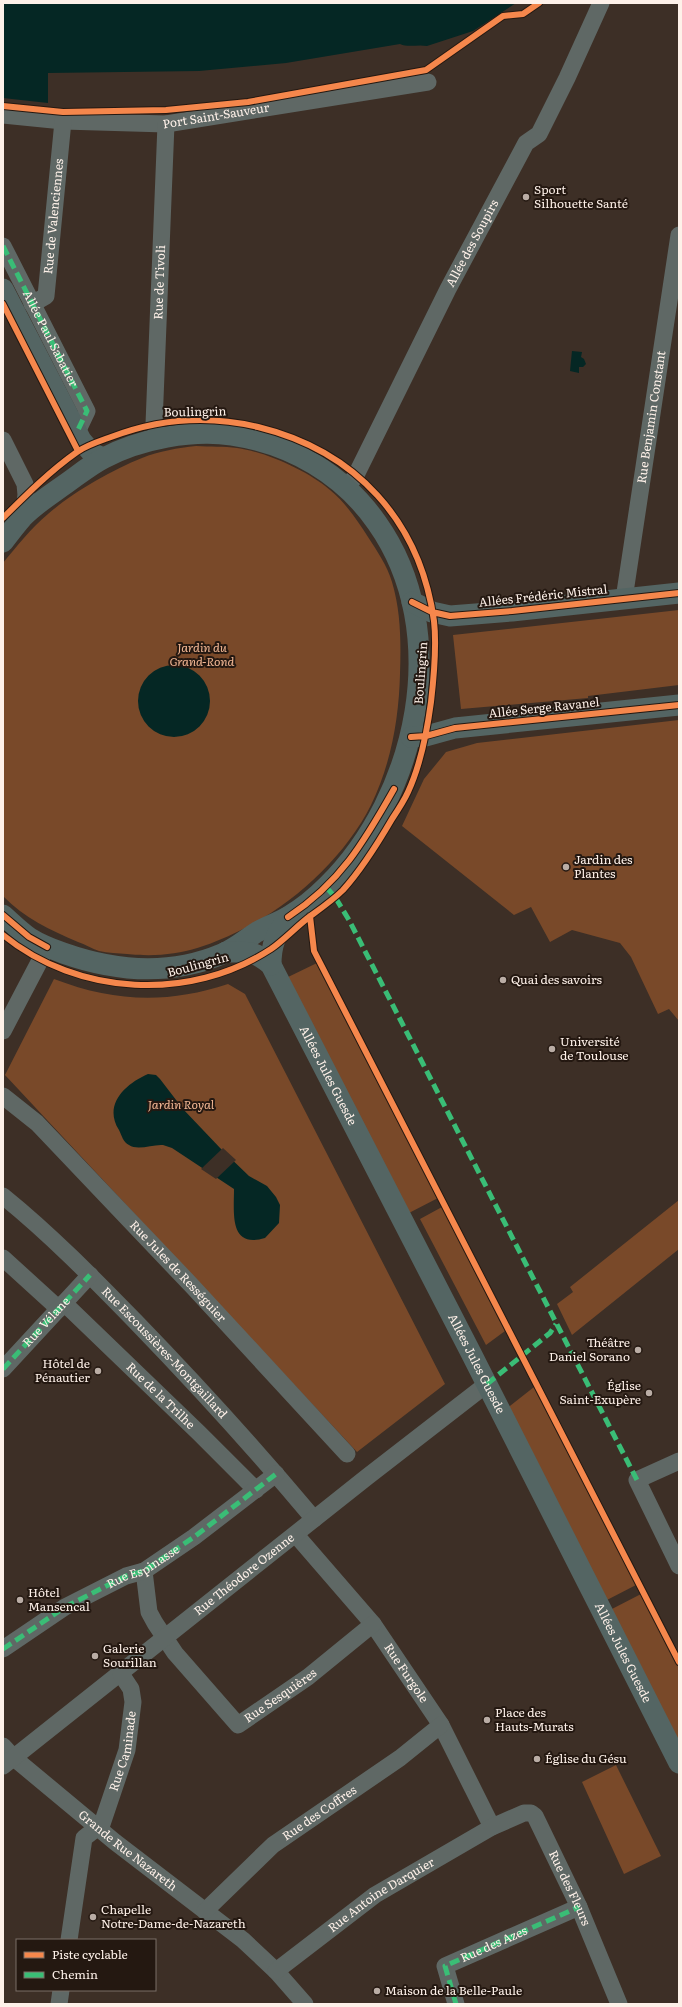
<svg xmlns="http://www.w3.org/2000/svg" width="682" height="2007" font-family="Literata,serif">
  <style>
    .green { fill: #794929 }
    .water { fill: #052724 }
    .pier { fill: #3d2f26 }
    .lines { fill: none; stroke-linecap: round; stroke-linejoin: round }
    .minor { stroke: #5f6865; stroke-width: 17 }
    .major { stroke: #546563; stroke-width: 21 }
    .quiet { stroke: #3abd76; stroke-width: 5; stroke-dasharray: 10 5; stroke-linecap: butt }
    .cycleway-casing { stroke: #241811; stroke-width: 8 }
    .cycleway { stroke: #f5874c; stroke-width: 6 }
    .poi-dot { fill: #baada5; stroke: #241811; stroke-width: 1.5 }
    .labels { text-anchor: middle; stroke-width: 4; stroke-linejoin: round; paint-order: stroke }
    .street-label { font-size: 12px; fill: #fef1e9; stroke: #241811 }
    .poi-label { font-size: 12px; fill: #fef1e9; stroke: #241811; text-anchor: start }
    .park-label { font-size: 12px; font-style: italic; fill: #f2b794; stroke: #241811 }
  </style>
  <rect width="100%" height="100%" fill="#3d2f26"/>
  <path class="green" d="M196 446C210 447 224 446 237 448 266 452 308 471 330 490 345 502 357 520 368 537 377 551 387 565 392 582 401 612 401 643 400 674 399 718 391 764 371 805 346 855 297 901 247 927 206 948 173 959 127 954 118 953 108 953 99 951 92 949 85 944 78 942 50 930 24 918 3 896V563C17 546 31 528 48 514 73 492 112 470 142 458 159 451 178 448 196 446Z
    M679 610V685L588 696V698L461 709 453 635Z
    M679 720V1021L669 1009 658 1014 631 957 620 943 572 930 550 942 531 907 514 915 402 826 424 779 442 757 446 752 477 743Z
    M317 963 438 1198 407 1214 286 978Z
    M54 979C114 1002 167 1004 228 984L245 994 445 1384 357 1452 5 1075Z
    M679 1200V1249L572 1335 557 1304 573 1292 570 1287Z
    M442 1207 505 1331 486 1345 420 1219Z
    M534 1387 636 1585 605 1601 506 1409Z
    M641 1594 679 1668V1744L610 1610Z
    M616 1765 661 1856 624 1874 582 1782Z"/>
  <path class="water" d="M3 3H516L473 31 427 46C417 44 409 48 400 44L286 63 199 71 48 73V103L3 98Z
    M572 351 582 352 581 357 584 359 586 364 583 367H579V373L570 371Z
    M138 701a36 36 0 1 1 72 0a36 36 0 1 1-72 0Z
    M148 1074 156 1075 160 1079 183 1109 222 1150 249 1176 267 1186 276 1197 280 1205 279 1223 265 1238C229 1249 234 1213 234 1189L172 1148C169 1147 166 1146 163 1145 153 1144 138 1151 129 1145 123 1142 122 1136 119 1130 103 1105 125 1084 148 1074Z"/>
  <path class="pier" d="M223 1148 236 1160 216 1179 201 1169Z"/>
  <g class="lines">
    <g class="minor">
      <path id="s1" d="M3 115 63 121 166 124 428 82"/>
      <path id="s2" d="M3 246 87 411 77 432"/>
      <path id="s3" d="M32 304 46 296 63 121"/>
      <path id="s4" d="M160 438 154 424 166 124"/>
      <path d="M3 440 25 484 26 495 23 517"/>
      <path id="s5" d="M347 488 356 475 448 289 526 143 539 134 567 78 601 3"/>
      <path id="s6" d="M624 599 679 235"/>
      <path d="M3 1031 47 947"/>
      <path id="s7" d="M3 1096 37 1123 193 1287 347 1454"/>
      <path id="s8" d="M3 1196C50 1234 93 1278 135 1321 197 1385 257 1451 314 1519"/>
      <path d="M3 1258 59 1309"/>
      <path id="s9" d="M64 1303 199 1433 256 1490"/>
      <path d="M3 1369 90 1275"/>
      <path d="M679 1461 637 1480 679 1566"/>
      <path id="s10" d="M296 1535 373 1624 441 1725 492 1827"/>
      <path id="s11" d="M144 1571 149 1612 155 1623 175 1653 238 1725 308 1677 373 1624"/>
      <path d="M3 1649 65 1607 126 1576 144 1571 194 1537 276 1474"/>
      <path id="s12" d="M3 1746 14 1758 115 1842 243 1940 276 1971 305 2004"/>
      <path id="s13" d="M3 1766 367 1477 487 1384"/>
      <path id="s14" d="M205 1911 273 1845 400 1758 441 1725"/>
      <path id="s15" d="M69 1940 84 1838 102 1824 127 1750 133 1702 131 1689 121 1674"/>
      <path id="s16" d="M276 1971 375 1895 492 1827 524 1813H531L535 1816 579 1907 619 2004"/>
      <path d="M59 2004 61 1990"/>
      <path d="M456 2004 445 1966 579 1907"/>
    </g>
    <g class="major">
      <path d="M3 289 81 440 92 453 103 458"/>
      <path d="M3 542C9 534 15 526 22 518 33 506 50 495 64 485 77 476 90 465 104 458 140 439 192 429 232 435 291 444 343 474 377 523 454 632 418 796 327 886 316 897 303 908 289 916 279 922 268 926 257 932 246 939 234 949 222 954 170 976 114 971 63 953 52 949 41 945 30 938 21 932 12 923 3 915"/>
      <path d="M412 602 432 612 450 616 512 611 679 593"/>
      <path d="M411 737 426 736 455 728 679 705"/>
      <path id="s17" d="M226 952C248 952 254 950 271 965L471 1353 679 1763"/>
      <path d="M271 965C271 943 276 935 288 917"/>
    </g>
    <g class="quiet">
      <path d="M3 246 87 411 77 432"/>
      <path d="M326 887 335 897 349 920 637 1480"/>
      <path id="s18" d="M3 1369 90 1275"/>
      <path d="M487 1384 550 1333 556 1324"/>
      <path id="s19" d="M3 1649 65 1607 126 1576 144 1571 194 1537 276 1474"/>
      <path id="s20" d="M456 2004 445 1966 579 1907"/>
    </g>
    <g class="cycleway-casing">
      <path id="cycleway" d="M3 106 63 112 166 110 248 102 426 70 503 16 523 14 539 3
        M3 304 78 451
        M3 518C26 495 50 471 77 452 87 445 100 441 111 437 158 419 209 415 258 427 356 451 420 521 434 621 437 647 434 676 431 702 427 732 421 764 408 792 404 801 398 810 392 819 378 843 362 869 343 890 333 900 320 909 309 917 296 927 284 940 271 949 190 1002 78 996 3 935
        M412 602 432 612 450 616 512 611 679 593
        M411 737 426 736 455 728 679 705
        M3 915 29 937 47 947
        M310 916 314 951 679 1662
        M288 917C340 883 364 842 394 789"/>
    </g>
    <use href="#cycleway" class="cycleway"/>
  </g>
  <g class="poi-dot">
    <circle cx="526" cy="197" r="4"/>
    <circle cx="566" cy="867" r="4"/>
    <circle cx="503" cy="980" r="4"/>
    <circle cx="552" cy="1049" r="4"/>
    <circle cx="638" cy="1350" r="4"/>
    <circle cx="98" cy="1371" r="4"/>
    <circle cx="649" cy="1393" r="4"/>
    <circle cx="20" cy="1600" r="4"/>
    <circle cx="95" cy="1656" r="4"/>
    <circle cx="487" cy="1720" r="4"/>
    <circle cx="537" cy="1759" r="4"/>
    <circle cx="93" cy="1917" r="4"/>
    <circle cx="377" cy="1991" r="4"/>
  </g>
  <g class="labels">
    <g class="street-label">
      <text dy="4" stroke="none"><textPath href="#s1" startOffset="214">Port Saint-Sauveur</textPath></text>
      <text dy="4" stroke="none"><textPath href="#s3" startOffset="96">Rue de Valenciennes</textPath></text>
      <text dy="4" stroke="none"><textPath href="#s5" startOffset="275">Allée des Soupirs</textPath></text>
      <text dy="4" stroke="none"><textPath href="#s4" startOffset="157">Rue de Tivoli</textPath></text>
      <text dy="4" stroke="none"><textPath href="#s2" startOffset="104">Allée Paul Sabatier</textPath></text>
      <text transform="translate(195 412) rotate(-1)" y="4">Boulingrin</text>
      <text dy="4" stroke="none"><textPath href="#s6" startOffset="184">Rue Benjamin Constant</textPath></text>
      <text transform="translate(543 596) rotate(-6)" y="4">Allées Frédéric Mistral</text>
      <text transform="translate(421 673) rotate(-86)" y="4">Boulingrin</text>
      <text transform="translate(544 708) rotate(-6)" y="4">Allée Serge Ravanel</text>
      <text transform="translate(198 965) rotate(-15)" y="4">Boulingrin</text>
      <text dy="4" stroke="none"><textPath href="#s17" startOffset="173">Allées Jules Guesde</textPath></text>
      <text dy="4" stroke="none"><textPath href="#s7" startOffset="248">Rue Jules de Rességuier</textPath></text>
      <text dy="4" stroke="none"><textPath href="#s18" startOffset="64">Rue Vélane</textPath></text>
      <text dy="4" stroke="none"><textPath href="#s8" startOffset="225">Rue Escoussières-Montgaillard</textPath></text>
      <text dy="4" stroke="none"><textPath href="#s17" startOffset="497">Allées Jules Guesde</textPath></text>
      <text dy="4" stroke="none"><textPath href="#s9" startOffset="134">Rue de la Trilhe</textPath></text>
      <text dy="4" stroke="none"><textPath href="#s19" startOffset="163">Rue Espinasse</textPath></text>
      <text dy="4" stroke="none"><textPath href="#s13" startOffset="308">Rue Théodore Ozenne</textPath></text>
      <text dy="4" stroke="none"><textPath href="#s17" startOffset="821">Allées Jules Guesde</textPath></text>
      <text dy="4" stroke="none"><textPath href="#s10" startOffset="177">Rue Furgole</textPath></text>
      <text dy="4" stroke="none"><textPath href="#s11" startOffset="237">Rue Sesquières</textPath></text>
      <text dy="4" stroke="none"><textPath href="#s15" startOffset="202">Rue Caminade</textPath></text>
      <text dy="4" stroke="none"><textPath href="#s14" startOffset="151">Rue des Coffres</textPath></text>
      <text dy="4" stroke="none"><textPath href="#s12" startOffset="163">Grande Rue Nazareth</textPath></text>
      <text dy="4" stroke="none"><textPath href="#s16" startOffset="387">Rue des Fleurs</textPath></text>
      <text dy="4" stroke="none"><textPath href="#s16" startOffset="130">Rue Antoine Darquier</textPath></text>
      <text dy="4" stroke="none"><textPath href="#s20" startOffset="93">Rue des Azes</textPath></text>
    </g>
    <g class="poi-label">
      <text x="534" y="194">Sport<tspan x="534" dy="14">Silhouette Santé</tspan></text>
      <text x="574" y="864">Jardin des<tspan x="574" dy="14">Plantes</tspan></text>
      <text x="511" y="984">Quai des savoirs</text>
      <text x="560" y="1046">Université<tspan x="560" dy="14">de Toulouse</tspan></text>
      <text x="630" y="1347" text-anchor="end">Théâtre<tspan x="630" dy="14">Daniel Sorano</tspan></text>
      <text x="90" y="1368" text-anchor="end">Hôtel de<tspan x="90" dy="14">Pénautier</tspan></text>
      <text x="641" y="1390" text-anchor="end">Église<tspan x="641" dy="14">Saint-Exupère</tspan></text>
      <text x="28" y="1597">Hôtel<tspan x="28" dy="14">Mansencal</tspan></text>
      <text x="103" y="1653">Galerie<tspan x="103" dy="14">Sourillan</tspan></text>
      <text x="495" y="1717">Place des<tspan x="495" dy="14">Hauts-Murats</tspan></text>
      <text x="545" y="1763">Église du Gésu</text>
      <text x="101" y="1914">Chapelle<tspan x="101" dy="14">Notre-Dame-de-Nazareth</tspan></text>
      <text x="385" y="1995">Maison de la Belle-Paule</text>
    </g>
    <g class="park-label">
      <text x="202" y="652">Jardin du<tspan x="202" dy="14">Grand-Rond</tspan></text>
      <text x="181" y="1109">Jardin Royal</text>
    </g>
  </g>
  <rect width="682" height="2007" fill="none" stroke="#fef1e9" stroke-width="8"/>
  <rect x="16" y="1939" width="140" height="52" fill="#241811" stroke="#7b6f67"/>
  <rect x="24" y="1952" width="20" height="6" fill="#f5874c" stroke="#7b6f67"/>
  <text x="52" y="1959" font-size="12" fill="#fef1e9">Piste cyclable</text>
  <rect x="24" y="1972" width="20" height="6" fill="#3abd76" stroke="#7b6f67"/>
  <text x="52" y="1979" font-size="12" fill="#fef1e9">Chemin</text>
</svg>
